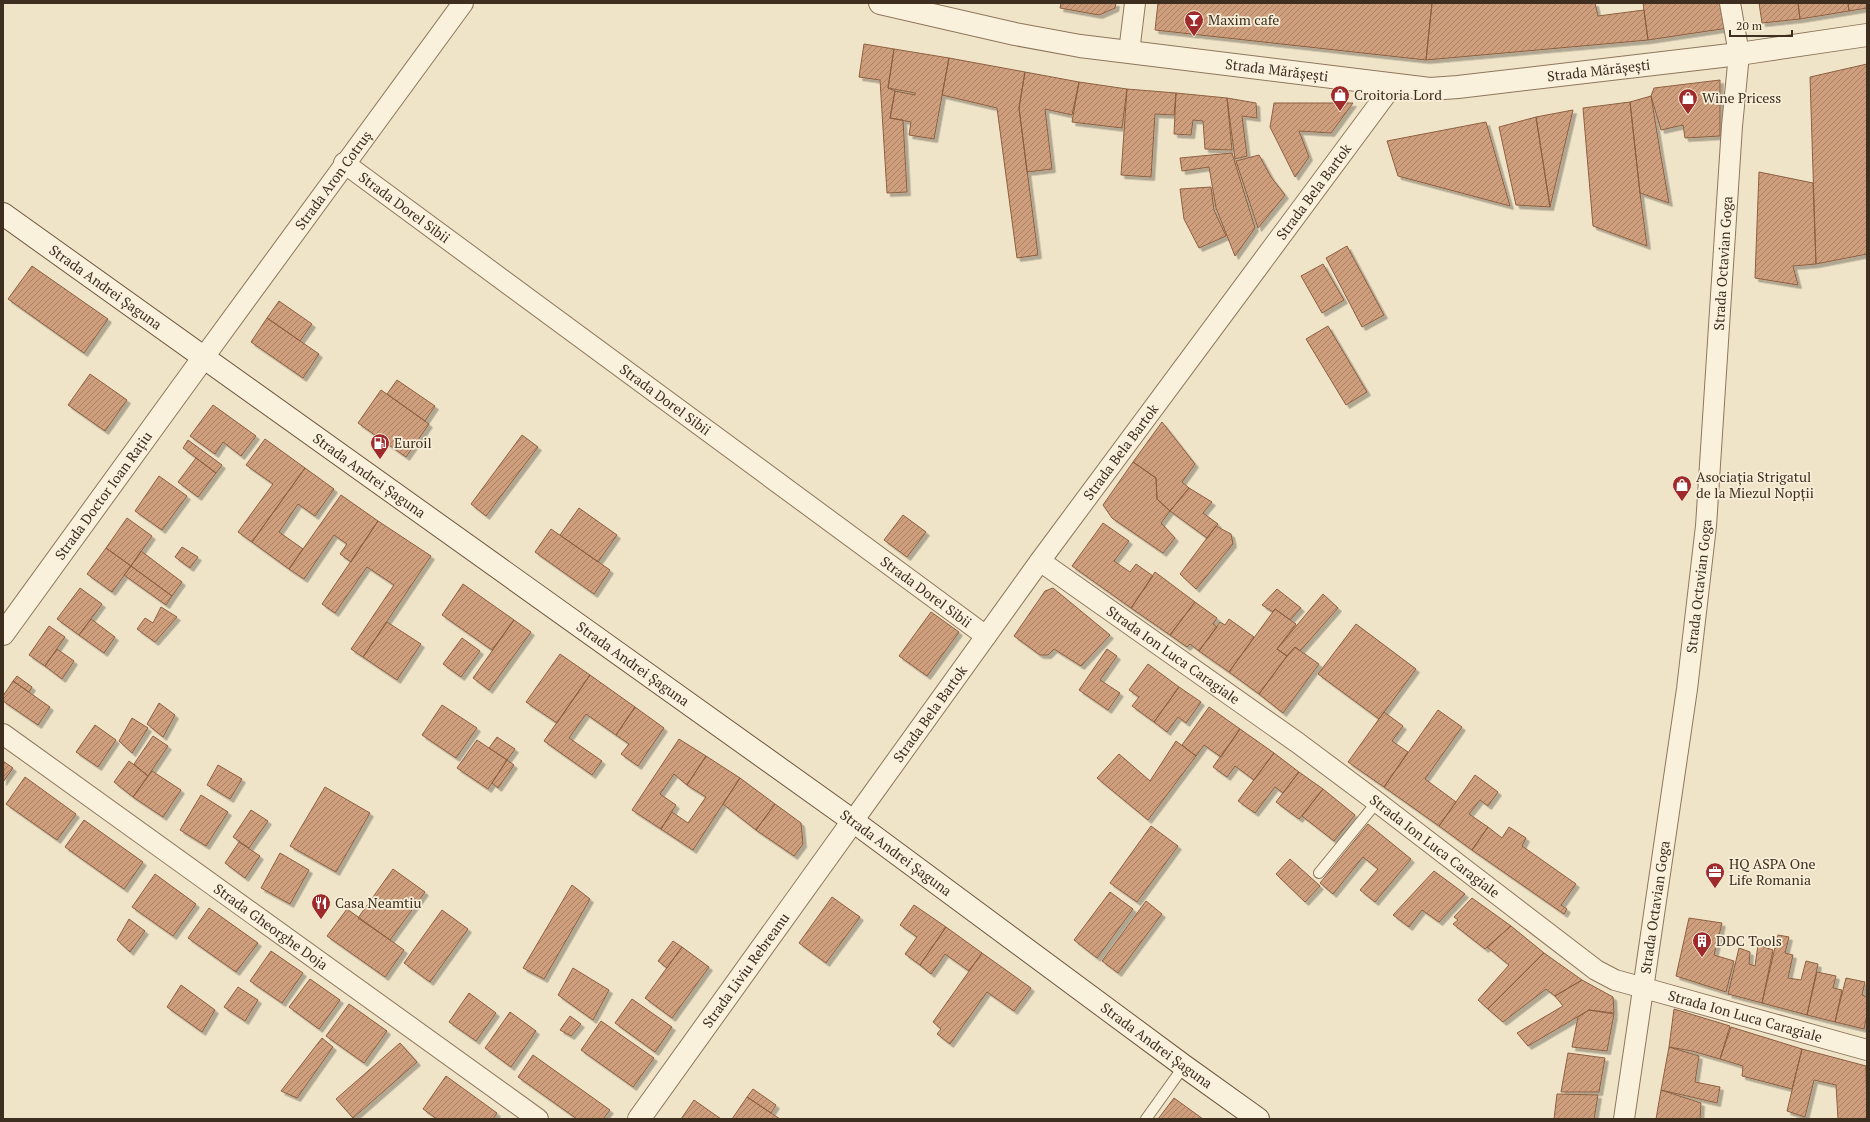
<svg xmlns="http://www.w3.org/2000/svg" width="1870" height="1122" font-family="'PT Serif',serif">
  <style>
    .building { fill: url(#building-hatch); stroke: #8d5f41; filter: url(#shadow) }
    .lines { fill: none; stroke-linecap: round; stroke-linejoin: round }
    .service-casing { stroke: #8d765c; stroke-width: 12 }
    .minor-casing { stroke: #8d765c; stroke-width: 22 }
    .tertiary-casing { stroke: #8d765c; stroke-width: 24 }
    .secondary-casing { stroke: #6f573f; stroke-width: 24 }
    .service { stroke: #faf1dc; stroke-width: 10 }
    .minor { stroke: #faf1dc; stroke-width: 20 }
    .tertiary { stroke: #faf1dc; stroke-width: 22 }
    .secondary { stroke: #faf1dc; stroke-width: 22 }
    .labels { text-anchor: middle; stroke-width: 3.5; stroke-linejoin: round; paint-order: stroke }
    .poi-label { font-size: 14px; fill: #3d2e20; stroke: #f7eed8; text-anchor: start }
    .street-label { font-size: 14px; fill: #3d2e20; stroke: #f7eed8 }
  </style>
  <defs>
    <pattern id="building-hatch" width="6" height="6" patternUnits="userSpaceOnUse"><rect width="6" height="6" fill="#cf9f7d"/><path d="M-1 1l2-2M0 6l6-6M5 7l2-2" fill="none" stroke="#a98266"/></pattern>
    <filter id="shadow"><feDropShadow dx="3.5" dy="3.5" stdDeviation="0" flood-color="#0004"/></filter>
  </defs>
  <rect width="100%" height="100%" fill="#f0e4c8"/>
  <path class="building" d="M1061 3H1116L1115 8 1099 15 1060 8Z
    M1158 3H1432L1426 60 1155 30Z
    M1432 3H1595L1598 16 1644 10 1648 40 1426 60Z
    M1643 3H1725L1728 28 1648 40Z
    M1759 3H1798L1800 19 1762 23Z
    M1798 3H1848L1849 11 1800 19Z
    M1848 3H1867V8L1849 11Z
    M864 44 894 49 888 88 895 91 890 118 903 120 907 192 887 193 880 80 859 77Z
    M894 49 949 58 934 139 909 135 911 122 890 118 895 91 915 95V93L888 88Z
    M949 58 1025 72 1019 108 1038 255 1017 258 997 108 942 95Z
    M1867 64V254L1816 264 1810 77Z
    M1025 72 1079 82 1072 115 1045 109 1052 169 1027 172 1019 108Z
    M1720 80V136L1685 138 1683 125 1661 130 1651 96 1654 88Z
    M1079 82 1127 89 1122 128 1072 122Z
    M1127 89 1176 93 1174 115 1155 114 1151 177 1121 175Z
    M1176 93 1227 98 1232 150 1205 149 1203 121 1193 120 1191 135 1174 134Z
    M1651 96 1660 151 1669 203 1640 193 1630 102Z
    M1227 98 1256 103 1257 118 1242 116 1247 156 1235 159Z
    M1630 102 1640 193 1647 246 1593 226 1583 108Z
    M1274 103H1353L1331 133 1299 131 1309 157 1295 177 1270 127Z
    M1573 110 1550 207 1536 117Z
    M1536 117 1550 207 1516 205 1499 127Z
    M1486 122 1510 206 1398 176 1387 141Z
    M1232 153 1255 228 1235 256 1216 208 1209 167 1182 171 1180 158Z
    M1259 155 1271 177 1285 195 1258 228 1236 161Z
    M1759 172 1813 183 1816 264 1793 266 1798 285 1755 278Z
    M1211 187 1214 210 1226 236 1199 248 1184 219 1180 189Z
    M1347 246 1384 315 1362 327 1326 258Z
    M1323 264 1344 300 1322 313 1301 276Z
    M32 266 108 319 84 353 8 299Z
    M279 301 312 324 300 341 267 318Z
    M267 318 319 354 303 378 251 342Z
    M1328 326 1367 392 1346 405 1306 339Z
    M90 374 127 400 105 431 68 405Z
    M397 380 435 406 425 421 387 394Z
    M381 390 429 424 406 457 358 423Z
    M213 405 256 436 241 456 223 442 215 454 190 436Z
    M1162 422 1195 464 1182 482 1189 488 1170 511 1157 499 1156 478 1133 462Z
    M522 435 538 447 486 516 471 504Z
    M265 439 305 468 252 542 238 532 273 484 246 465Z
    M188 440 222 465 216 473 183 448Z
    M196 458 216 473 198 497 178 482Z
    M1133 462 1156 478 1157 499 1170 511 1161 523 1175 538 1163 553 1112 518 1103 505Z
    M305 468 334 489 315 516 298 504 279 532 303 549 289 569 252 542Z
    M159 476 187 496 162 530 135 511Z
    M1189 488 1212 502 1203 513 1218 524 1207 538 1170 511Z
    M341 495 378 521 351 562 340 554 347 544 334 535 304 579 289 569Z
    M579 508 617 535 598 562 560 535Z
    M903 515 926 532 907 557 884 540Z
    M127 518 152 536 131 566 106 548Z
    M378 521 431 556 363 657 351 649 394 585 367 567 335 613 322 604Z
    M1103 523 1129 541 1114 561 1130 572 1136 564 1153 576 1131 608 1072 566Z
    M1216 526 1231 534 1233 544 1196 589 1180 574Z
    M551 529 610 570 594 594 535 552Z
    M182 547 198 557 190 568 175 557Z
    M106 548 131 566 112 592 87 574Z
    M141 551 182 582 172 596 131 566Z
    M131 566 172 596 166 605 124 575Z
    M1155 572 1195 602 1170 635 1131 608Z
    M463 584 514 620 492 650 442 615Z
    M80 588 102 604 79 635 57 619Z
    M1053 588 1110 635 1081 666 1054 649 1048 655H1040L1014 636 1045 591Z
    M1277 589 1301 608 1290 620 1275 609 1273 612 1262 605Z
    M1323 594 1338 608 1300 651 1295 647 1287 656 1277 649Z
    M1195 602 1217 618 1213 624 1217 627 1199 651 1190 644 1187 647 1170 635Z
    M161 607 177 617 155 642 137 629 145 618 153 623Z
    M1275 609 1296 624 1277 649 1287 656 1259 694 1229 672Z
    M931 612 959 632 927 676 899 656Z
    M91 619 115 637 104 653 79 635Z
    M1229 619 1254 637 1229 672 1199 651 1220 622 1225 625Z
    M514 620 531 632 489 690 473 678Z
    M387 622 421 644 397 680 363 657Z
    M1356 624 1416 669 1379 719 1318 674Z
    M49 626 65 637 45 666 29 655Z
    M462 638 480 651 461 677 443 664Z
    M1295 647 1319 664 1283 713 1259 694 1287 656Z
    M57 649 74 661 62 679 45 666Z
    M1107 649 1117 656 1100 680 1120 693 1108 710 1079 690Z
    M560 654 590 675 557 723 526 702Z
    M1148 664 1179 687 1154 722 1132 706 1139 697 1129 690Z
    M590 675 635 707 616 735 586 714 569 738 602 761 592 775 544 741Z
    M17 676 32 687 29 692 13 681Z
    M13 681 50 707 38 725 3 701V696Z
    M1179 687 1201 702 1186 723 1178 717 1167 732 1154 722Z
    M159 703 175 715 163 737 147 724Z
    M442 705 477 728 456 758 422 735Z
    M635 707 664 728 638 766 621 754 629 744 616 735Z
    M1209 707 1240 729 1221 757 1204 745 1196 756 1182 745Z
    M1438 710 1462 727 1425 779 1456 802 1439 826 1384 787Z
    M1384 712 1403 726 1392 741 1408 752 1384 787 1348 762Z
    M132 718 148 728 132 753 119 741Z
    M95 725 116 740 98 767 76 752Z
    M1240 729 1274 753 1254 780 1235 766 1227 777 1213 767Z
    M153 736 168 746 148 776 134 764Z
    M497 737 515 749 507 760 489 748Z
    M679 739 706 756 687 785 674 774 660 794 676 805 661 829 632 810Z
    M477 740 507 760 488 789 457 768Z
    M1176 741 1196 756 1148 820 1097 778 1119 754 1150 781Z
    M1274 753 1299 772 1283 793 1275 787 1255 813 1238 801Z
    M706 756 740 778 693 850 661 829 672 812 688 823 706 797 687 785Z
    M507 760 514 765 498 788 492 783Z
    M3 761 13 768 3 782Z
    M129 761 148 776 133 797 114 782Z
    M218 765 242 779 230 799 207 785Z
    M152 771 181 790 163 817 133 797Z
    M1299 772 1323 789 1299 819 1276 802Z
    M1475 775 1498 792 1488 806 1480 800 1469 814 1488 827 1472 850 1439 826Z
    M25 777 76 814 57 840 6 804Z
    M740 778 775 804 756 830 723 804Z
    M325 787 370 813 336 872 290 846Z
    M1323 789 1355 815 1334 841 1302 816Z
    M201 795 228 812 206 846 180 830Z
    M775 804 801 823 803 844 794 856 756 830Z
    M251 810 268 821 249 848 233 837Z
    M84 820 143 862 124 889 65 847Z
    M1368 824 1411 859 1375 902 1360 890 1378 869 1363 857 1333 894 1320 883Z
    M1151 826 1178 846 1137 902 1110 883Z
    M1488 827 1502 838 1509 827 1526 838 1522 846 1576 884 1561 905 1567 909 1564 914 1472 850Z
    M239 842 260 856 245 878 225 863Z
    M280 853 309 870 290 904 261 888Z
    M1290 859 1320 886 1305 902 1276 874Z
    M393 869 425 892 390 940 358 918Z
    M1434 871 1465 894 1439 922 1422 910 1409 927 1393 915Z
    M155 874 196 904 173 936 132 907Z
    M572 885 590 899 544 979 523 968Z
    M1110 892 1133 909 1097 958 1074 940Z
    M832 897 860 917 826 963 799 943Z
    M1472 898 1511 926 1485 949 1453 924 1458 920 1454 917Z
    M1146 901 1162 914 1118 973 1102 961Z
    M914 905 946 927 920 965 905 954 917 937 900 925Z
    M209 908 258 943 236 972 188 938Z
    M347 909 404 950 385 977 327 936Z
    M442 910 468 929 430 982 404 963Z
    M1689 918 1722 923 1714 955 1734 961 1726 992 1676 976Z
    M129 919 145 931 130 952 117 940Z
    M1511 926 1544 953 1488 1009 1478 1000 1509 965 1487 947Z
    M946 927 982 953 969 971 945 954 931 974 920 965Z
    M1778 935 1789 937 1785 953 1793 955 1788 978 1801 980 1806 961 1818 964 1807 1015 1762 1003Z
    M673 941 682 947 667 968 658 961Z
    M1758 945 1773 950 1762 1003 1728 994 1739 948 1750 952 1749 964 1755 966Z
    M682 947 709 967 672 1018 645 998Z
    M271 951 303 973 282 1003 250 981Z
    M982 953 1031 988 1014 1011 987 992 950 1044 937 1034 941 1029 933 1022Z
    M1544 953 1582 980 1555 996 1546 989 1503 1022 1488 1009Z
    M573 968 609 990 593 1020 558 995Z
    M1817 972 1836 976 1833 988 1842 990 1835 1022 1807 1015Z
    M1846 978 1865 982 1862 995 1867 997V1014L1864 1029 1835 1022Z
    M310 979 340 1000 319 1029 289 1007Z
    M1582 980 1613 997 1614 1013 1589 1010 1528 1046 1517 1033 1563 1006 1555 996Z
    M181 985 215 1010 202 1032 167 1007Z
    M238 987 258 1000 245 1021 224 1007Z
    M469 993 496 1013 476 1041 449 1022Z
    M632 999 672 1027 655 1052 615 1023Z
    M349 1004 387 1031 364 1063 326 1036Z
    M1674 1009 1730 1026 1720 1059 1692 1051 1669 1047Z
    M1589 1010 1614 1014 1607 1051 1572 1047 1578 1017Z
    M510 1012 536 1031 511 1067 485 1048Z
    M570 1016 581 1024 571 1036 560 1030Z
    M601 1021 654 1058 633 1087 581 1050Z
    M1731 1027 1802 1049 1792 1089 1742 1076 1743 1066 1720 1059Z
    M322 1038 333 1047 297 1098 281 1091Z
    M400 1043 417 1062 353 1118 336 1099Z
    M1669 1047 1699 1056 1695 1082 1720 1087 1717 1103 1661 1090Z
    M1802 1049 1866 1066 1867 1119H1838L1836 1085 1814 1080 1805 1117 1787 1111Z
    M1568 1053 1605 1058 1599 1092H1561Z
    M533 1055 610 1110 603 1119H577L518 1077Z
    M446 1076 497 1113 493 1119H437L423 1109Z
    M753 1089 776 1105 771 1113 747 1097Z
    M1661 1090 1701 1103 1700 1119H1656Z
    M1557 1094 1598 1095 1594 1119H1554Z
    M747 1097 780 1119H732Z
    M1174 1098 1203 1119H1158Z
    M694 1100 721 1119H681Z"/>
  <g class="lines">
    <g class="service-casing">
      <path id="service" d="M1319 873 1377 802
        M1146 1119 1184 1066"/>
    </g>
    <g class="minor-casing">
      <g id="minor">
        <path d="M1129 52 1135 3"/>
        <path id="s1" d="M344 163 986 636"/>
        <path id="s2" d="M204 357 463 3"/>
        <path id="s3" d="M1040 561 1298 743 1377 802 1596 970 1615 980 1644 988 1867 1050"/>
        <path id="s4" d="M3 734 538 1119"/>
        <path id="s5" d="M853 821 1040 561 1393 85"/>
        <path id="s6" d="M1624 1119 1687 689 1706 526 1732 126 1739 54 1730 3"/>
      </g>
    </g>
    <g class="tertiary-casing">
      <g id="tertiary">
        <path id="s7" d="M880 3 1015 34 1080 46 1430 89 1458 87 1739 54 1867 35"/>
        <path id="s8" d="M3 634 204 357"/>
        <path id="s9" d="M639 1119 853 821"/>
      </g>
    </g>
    <g class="secondary-casing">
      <g id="secondary">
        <path id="s10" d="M3 214 853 821 1184 1066 1258 1119"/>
      </g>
    </g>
    <use href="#service" class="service"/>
    <use href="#minor" class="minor"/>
    <use href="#tertiary" class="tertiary"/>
    <use href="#secondary" class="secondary"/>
  </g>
  <defs>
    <g id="bar-pin" transform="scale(1)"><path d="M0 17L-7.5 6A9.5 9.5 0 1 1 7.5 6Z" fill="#9e2a2b" stroke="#f7eed8"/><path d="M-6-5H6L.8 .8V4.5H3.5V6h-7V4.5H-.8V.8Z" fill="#fff"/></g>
    <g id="shop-pin" transform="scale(1)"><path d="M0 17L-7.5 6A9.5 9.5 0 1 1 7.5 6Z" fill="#9e2a2b" stroke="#f7eed8"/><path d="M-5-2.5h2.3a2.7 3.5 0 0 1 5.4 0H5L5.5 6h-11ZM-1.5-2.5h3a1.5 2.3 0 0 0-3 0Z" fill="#fff"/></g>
    <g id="fuel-pin" transform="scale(1)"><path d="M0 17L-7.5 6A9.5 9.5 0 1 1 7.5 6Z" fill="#9e2a2b" stroke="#f7eed8"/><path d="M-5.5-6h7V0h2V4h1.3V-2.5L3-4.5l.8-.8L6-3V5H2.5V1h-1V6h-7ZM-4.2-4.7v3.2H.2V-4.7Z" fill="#fff"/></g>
    <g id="office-pin" transform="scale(1)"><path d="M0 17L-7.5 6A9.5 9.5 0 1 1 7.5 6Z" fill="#9e2a2b" stroke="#f7eed8"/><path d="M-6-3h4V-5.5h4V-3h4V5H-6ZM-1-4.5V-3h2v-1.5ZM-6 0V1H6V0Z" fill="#fff"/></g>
    <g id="restaurant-pin" transform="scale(1)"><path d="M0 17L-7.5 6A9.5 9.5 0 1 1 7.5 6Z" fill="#9e2a2b" stroke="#f7eed8"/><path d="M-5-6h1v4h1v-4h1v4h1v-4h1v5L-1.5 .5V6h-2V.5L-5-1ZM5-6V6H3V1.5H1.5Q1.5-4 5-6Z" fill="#fff"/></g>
    <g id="building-pin" transform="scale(1)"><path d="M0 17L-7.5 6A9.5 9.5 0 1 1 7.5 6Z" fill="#9e2a2b" stroke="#f7eed8"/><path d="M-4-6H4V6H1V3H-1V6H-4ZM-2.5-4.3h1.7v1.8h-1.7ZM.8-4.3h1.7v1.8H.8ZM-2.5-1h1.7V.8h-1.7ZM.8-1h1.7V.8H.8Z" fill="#fff"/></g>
  </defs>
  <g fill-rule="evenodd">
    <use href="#bar-pin" x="1194" y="20"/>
    <use href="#shop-pin" x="1340" y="95"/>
    <use href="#shop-pin" x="1688" y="98"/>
    <use href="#fuel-pin" x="380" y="443"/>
    <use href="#shop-pin" x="1682" y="485"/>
    <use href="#office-pin" x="1715" y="872"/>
    <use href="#restaurant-pin" x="321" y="903"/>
    <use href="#building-pin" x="1702" y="941"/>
  </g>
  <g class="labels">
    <g class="poi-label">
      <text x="1208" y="25">Maxim cafe</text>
      <text x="1354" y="100">Croitoria Lord</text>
      <text x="1702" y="103">Wine Pricess</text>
      <text x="394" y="448">Euroil</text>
      <text x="1696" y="482">Asociația Strigatul<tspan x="1696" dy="16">de la Miezul Nopții</tspan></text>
      <text x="1729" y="869">HQ ASPA One<tspan x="1729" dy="16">Life Romania</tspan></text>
      <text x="335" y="908">Casa Neamtiu</text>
      <text x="1716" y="946">DDC Tools</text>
    </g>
    <g class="street-label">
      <text dy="5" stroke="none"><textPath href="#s7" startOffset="403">Strada Mărășești</textPath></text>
      <text dy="5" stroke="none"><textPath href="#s7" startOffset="727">Strada Mărășești</textPath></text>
      <text dy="5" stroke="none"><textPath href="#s2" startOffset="219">Strada Aron Cotruș</textPath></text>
      <text dy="5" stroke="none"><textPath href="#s5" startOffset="780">Strada Bela Bartok</textPath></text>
      <text dy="5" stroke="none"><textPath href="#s1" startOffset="75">Strada Dorel Sibii</textPath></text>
      <text dy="5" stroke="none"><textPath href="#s6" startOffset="862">Strada Octavian Goga</textPath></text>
      <text dy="5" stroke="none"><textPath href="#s10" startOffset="126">Strada Andrei Șaguna</textPath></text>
      <text dy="5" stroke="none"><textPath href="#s1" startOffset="399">Strada Dorel Sibii</textPath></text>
      <text dy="5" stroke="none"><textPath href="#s5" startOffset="456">Strada Bela Bartok</textPath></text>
      <text dy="5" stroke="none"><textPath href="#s10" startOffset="450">Strada Andrei Șaguna</textPath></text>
      <text dy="5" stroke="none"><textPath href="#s8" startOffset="171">Strada Doctor Ioan Rațiu</textPath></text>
      <text dy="5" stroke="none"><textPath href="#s6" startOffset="538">Strada Octavian Goga</textPath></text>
      <text dy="5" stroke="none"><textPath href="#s1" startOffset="723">Strada Dorel Sibii</textPath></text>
      <text dy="5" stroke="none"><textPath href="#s3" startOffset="163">Strada Ion Luca Caragiale</textPath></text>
      <text dy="5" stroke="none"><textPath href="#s10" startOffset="774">Strada Andrei Șaguna</textPath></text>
      <text dy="5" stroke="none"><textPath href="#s5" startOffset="132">Strada Bela Bartok</textPath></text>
      <text dy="5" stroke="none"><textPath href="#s3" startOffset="487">Strada Ion Luca Caragiale</textPath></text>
      <text dy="5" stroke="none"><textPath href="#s10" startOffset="1098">Strada Andrei Șaguna</textPath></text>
      <text dy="5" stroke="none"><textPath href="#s6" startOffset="214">Strada Octavian Goga</textPath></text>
      <text dy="5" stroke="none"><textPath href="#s4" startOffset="330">Strada Gheorghe Doja</textPath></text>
      <text dy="5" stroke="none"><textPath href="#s9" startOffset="183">Strada Liviu Rebreanu</textPath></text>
      <text dy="5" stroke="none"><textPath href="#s3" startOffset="847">Strada Ion Luca Caragiale</textPath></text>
      <text dy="5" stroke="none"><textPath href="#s10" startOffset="1422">Strada Andrei Șaguna</textPath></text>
    </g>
  </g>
  <rect width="1870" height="1122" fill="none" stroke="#3d2e20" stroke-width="8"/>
  <path d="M1730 30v6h62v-6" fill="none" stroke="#3d2e20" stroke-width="2"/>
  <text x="1736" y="30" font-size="12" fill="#3d2e20" stroke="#f7eed8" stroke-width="3" paint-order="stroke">20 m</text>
</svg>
